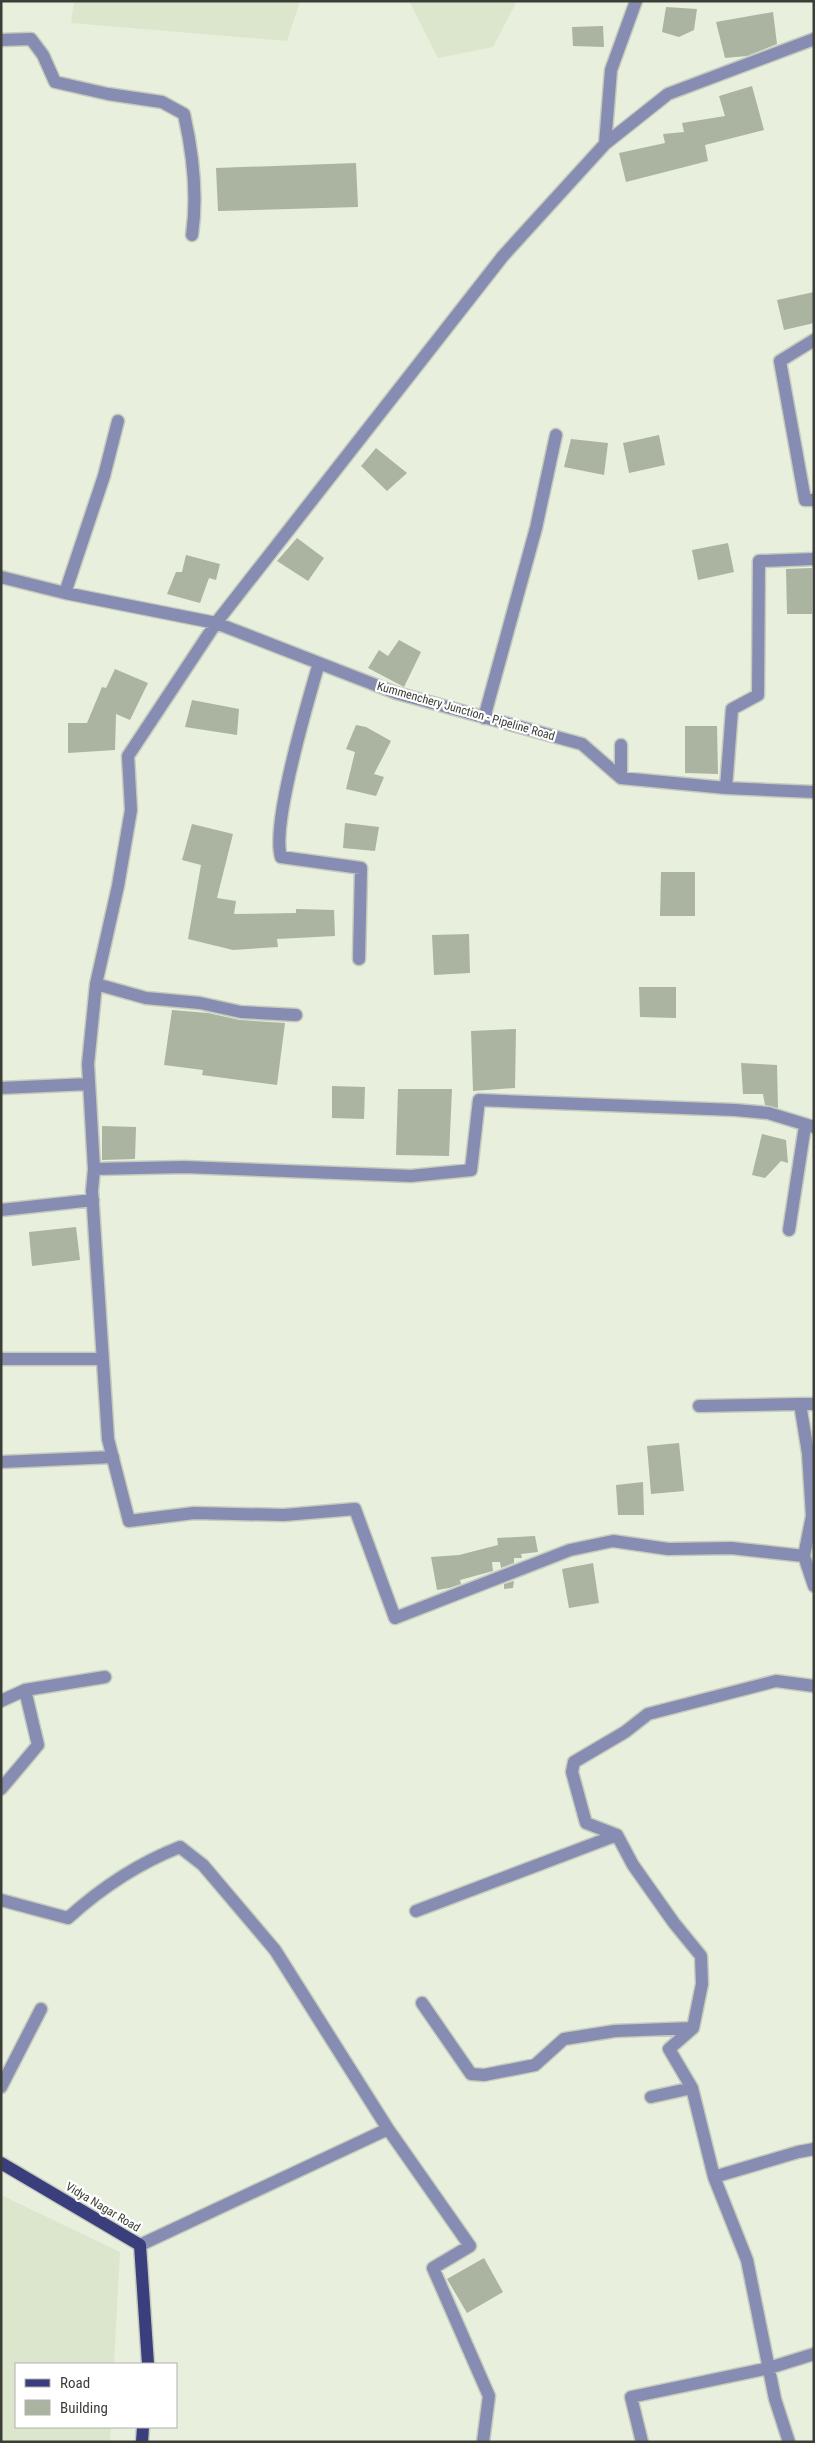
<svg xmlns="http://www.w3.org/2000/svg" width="815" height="2443" font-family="'Roboto Condensed',sans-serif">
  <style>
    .built { fill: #dce6cd }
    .building { fill: #abb3a1 }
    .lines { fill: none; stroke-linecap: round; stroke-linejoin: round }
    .minor-casing { stroke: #c5ccbc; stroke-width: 15 }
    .major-casing { stroke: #c5ccbc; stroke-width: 15 }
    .minor { stroke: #878db2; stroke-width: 12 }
    .major { stroke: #3a3e7c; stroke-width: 12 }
    .labels { text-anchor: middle; stroke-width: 4.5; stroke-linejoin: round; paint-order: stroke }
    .street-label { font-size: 12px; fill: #3b3e37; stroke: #fff }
  </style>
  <rect width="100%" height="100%" fill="#e8efdd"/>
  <path class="built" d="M74 1H300L287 41 71 23Z
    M409 1H517L493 47 438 58Z
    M1 2195 120 2252 114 2364H16V2427H111L110 2442H1Z"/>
  <path class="building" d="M666 7 697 9 694 30 679 37 662 32Z
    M773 12 777 44 747 56 725 58 716 22Z
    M603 26 604 47 573 46 572 27Z
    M752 86 764 130 705 145 708 161 626 182 619 153 665 143 663 134 684 132 682 123 725 116 719 96Z
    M356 163 358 207 218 211 216 168Z
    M814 292V323L784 330 777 300Z
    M659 435 665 465 629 473 623 443Z
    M571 439 608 443 604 475 564 467Z
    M376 448 407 473 387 491 361 466Z
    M297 538 324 558 308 581 277 561Z
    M728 543 734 572 698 580 692 550Z
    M186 555 220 564 216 580 209 578 200 603 167 594 176 572H182Z
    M812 568V614H787L786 569Z
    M399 640 421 652 404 687 368 668 379 650 388 656Z
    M115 669 148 683 130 720 116 714 115 750 68 753V723H87L102 687 106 688Z
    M192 700 239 709 237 735 185 727Z
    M356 725 366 727 391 741 374 774 384 777 376 796 346 789 355 752 346 749Z
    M685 726H717L718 774 685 773Z
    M345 823 379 827 375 851 343 848Z
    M192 824 233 834 217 898 236 901 234 914 296 913V909L334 910 335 936 277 939 278 947 233 950 188 939 201 865 182 860Z
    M661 872H695V916H660Z
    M469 934 470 973 434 975 432 935Z
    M639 987H676V1018L640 1017Z
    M172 1010 208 1013 240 1020 285 1023 277 1085 202 1075 203 1070 164 1065Z
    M516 1029 515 1088 473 1091 471 1031Z
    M741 1063 777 1065 778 1108 765 1105 763 1094H743Z
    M332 1086 365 1087 364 1119 332 1118Z
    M398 1089H452L449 1156 396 1155Z
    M102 1126 136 1127 135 1159 102 1160Z
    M762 1134 786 1140 788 1163 781 1161 765 1178 752 1175Z
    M76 1227 80 1260 32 1266 29 1232Z
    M679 1443 684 1491 651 1494 647 1446Z
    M643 1482 644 1515H618L616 1485Z
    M535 1536 538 1552 521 1554 522 1558H514V1563L501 1568 500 1562H492L493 1571 460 1580 461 1584 449 1588 437 1590 431 1557 459 1555 498 1545 497 1538Z
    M593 1563 599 1603 569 1608 562 1569Z
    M514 1581 513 1588 504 1589V1584Z
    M484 2258 503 2292 467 2313 447 2279Z"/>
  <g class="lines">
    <g class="minor-casing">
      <path id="minor" d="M636 1 611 70 605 144 503 256 216 623 128 756 131 810 118 886 96 984 88 1064 94 1169 92 1191 108 1439 129 1521 194 1513 284 1515 355 1509 395 1618 570 1550 613 1541 668 1549 731 1548 804 1556
        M1 40 31 39 43 55 55 82 108 94 162 102 184 114C193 154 198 194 192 235
        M605 144 668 94 814 39
        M814 340 780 361 805 500H814
        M1 577 65 593 216 623 396 693 582 744 621 778 726 788 814 792
        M65 593 104 476 118 421
        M319 663C308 701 271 824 281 857L361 868 359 959
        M484 718 536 528 556 435
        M621 778V745
        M726 788 732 709 758 695 759 561 814 559
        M96 984 146 998 200 1003 241 1012 296 1015
        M1 1088 89 1084
        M94 1169 184 1167 411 1176 471 1170 479 1100 735 1110 768 1113 814 1127
        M1 1210 93 1200
        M789 1230 805 1126
        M1 1359H102
        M814 1404H800L808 1453 812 1516 804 1556 814 1586
        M699 1406 800 1404
        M1 1462 113 1457
        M1 1701 25 1690 105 1677
        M1 1789 38 1745 25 1690
        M1 1900 68 1918C100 1889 139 1863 180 1847L203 1865 275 1950 388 2129 470 2246 433 2268 489 2396 483 2442
        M416 1911 617 1835
        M422 2003 471 2074 484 2075 535 2065 564 2039 615 2031 693 2028
        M1 2087 41 2009
        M651 2097 692 2088
        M714 2177 692 2088 669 2049 693 2028 702 1984 701 1956 674 1923 633 1865 617 1835 586 1823 572 1772 574 1762 625 1732 648 1714 776 1681 814 1686
        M140 2245 388 2129
        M642 2442 631 2397 769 2368 814 2354
        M789 2442 775 2399 747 2260 714 2177 798 2152 814 2149"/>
    </g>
    <g class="major-casing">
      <path id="major" d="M1 2163 140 2245 148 2364
        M142 2442 143 2427"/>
    </g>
    <use href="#minor" class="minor"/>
    <use href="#major" class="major"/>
  </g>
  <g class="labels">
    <g class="street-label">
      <text transform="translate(466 711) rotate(16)" y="4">Kummenchery Junction - Pipeline Road</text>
      <text transform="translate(103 2207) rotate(31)" y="4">Vidya Nagar Road</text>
    </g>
  </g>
  <rect width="815" height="2443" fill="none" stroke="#3b3e37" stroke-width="5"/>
  <rect x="15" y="2363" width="162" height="65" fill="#ffffff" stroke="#b1b2af"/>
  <rect x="25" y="2379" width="25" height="8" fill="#3a3e7c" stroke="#b1b2af"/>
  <text x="60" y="2388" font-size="15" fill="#3b3e37">Road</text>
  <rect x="25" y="2400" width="25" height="15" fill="#abb3a1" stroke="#b1b2af"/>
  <text x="60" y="2413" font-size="15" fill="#3b3e37">Building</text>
</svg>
